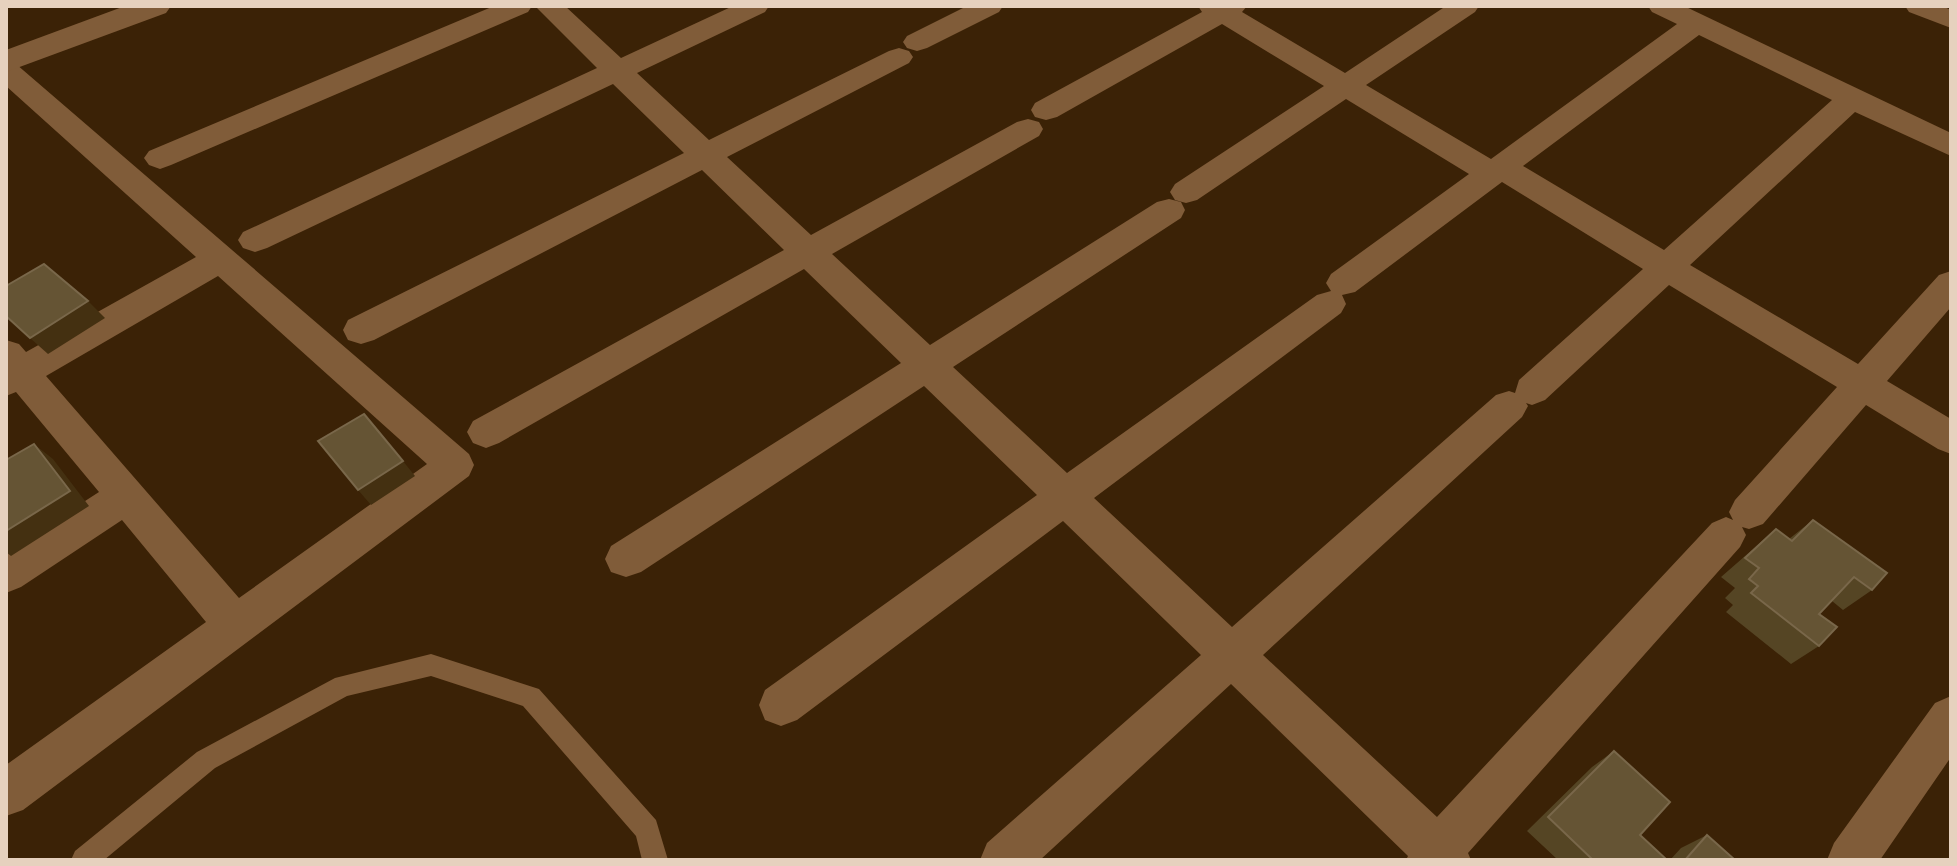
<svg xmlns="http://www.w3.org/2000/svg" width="1957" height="866" font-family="'Noto Sans',sans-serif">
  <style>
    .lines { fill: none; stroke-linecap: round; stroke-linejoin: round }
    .service { fill: #805c39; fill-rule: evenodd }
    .minor { fill: #805c39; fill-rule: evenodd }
    .tertiary { fill: #805c39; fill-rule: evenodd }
    .wall { fill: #554524 }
    .shaded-wall { fill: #443011 }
    .building { fill: #655434; stroke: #79674a; stroke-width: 2 }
  </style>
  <rect width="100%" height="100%" fill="#3b2206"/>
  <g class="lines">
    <path class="service" d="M431 654 539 689 656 820 668 860H642L636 836 523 706 431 676 347 696 215 768 104 860H71L75 851 197 752 335 678Z"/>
    <path class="minor" d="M494 6H532L528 12 171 165 160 169 149 165 144 158 149 151Z
      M535 6H565L621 58 733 6H769L765 12 637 73 709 140 889 51 899 48 909 51 913 57 909 63 727 157 811 235 1017 122 1028 119 1039 122 1043 129 1039 136 832 254 930 345 1157 202 1169 199 1181 202 1185 210 1181 218 953 367 1067 473 1317 295 1331 291 1326 283 1331 274 1469 174 1346 99 1197 200 1186 203 1175 200 1170 192 1175 184 1324 86 1222 24 1057 117 1046 120 1035 117 1031 110 1035 103 1202 12 1198 6H1247L1242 12 1345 73 1446 6H1479L1475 12 1366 85 1491 159 1677 24 1652 12 1648 6H1684L1951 133V156L1855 112 1690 265 1858 364 1939 275 1951 271V307L1887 381 1951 419V454L1938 449 1866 405 1763 524 1749 529 1742 527 1746 535 1740 547 1468 853 1471 860H1406L1408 856 1231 684 1040 860H980L987 843 1201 655 1063 521 797 720 781 726 765 720 759 705 765 690 1037 495 924 386 641 572 626 577 611 572 605 559 611 546 901 363 804 269 499 443 486 448 473 443 467 432 473 421 784 250 702 170 374 340 361 344 348 340 343 330 348 320 684 153 613 84 267 248 255 252 243 248 238 240 243 232 597 68ZM1699 35 1832 100 1664 250 1523 166ZM1502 182 1643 269 1519 380 1515 393 1509 391 1496 395 1232 627 1094 498 1341 313 1346 304 1342 295 1355 292ZM1669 285 1837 387 1735 500 1729 512 1733 520 1726 517 1712 523 1437 817 1263 655 1522 417 1528 406 1526 403 1532 405 1545 400Z
      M967 6H1003L999 12 927 48 917 51 907 48 903 42 907 36Z
      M1905 6H1942L1951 10V28L1909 12Z
      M6 61 16 64 469 454 474 465 469 476 23 810 6 816V765L206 622 122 520 21 587 6 593V552L99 492 16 392 6 396V340L19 344 26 352 196 257 6 86ZM218 276 427 464 239 598 46 376Z
      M1951 696V757L1880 860H1827L1834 843 1935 703Z"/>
    <path class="tertiary" d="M125 6H171L166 13 6 72V50Z"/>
  </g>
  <path class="wall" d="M1813 520 1872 590 1843 610 1832 601 1819 614V646L1791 664 1726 612 1733 605 1725 598 1735 588 1721 577 1776 529 1789 539Z
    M1614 751 1640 835 1667 860H1558L1527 831 1592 767Z
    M1707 835 1735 860H1670L1681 848Z"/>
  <path class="shaded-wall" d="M88 301 105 318 48 354 30 338Z
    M34 444 53 459 89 506 11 556 6 552V531Z
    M403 461 415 476 371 505 358 490Z"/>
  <path class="building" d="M44 264 88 301 30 338 6 316V286Z
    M364 414 403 461 358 490 318 441Z
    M34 444 70 491 6 531V460Z
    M1813 520 1887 573 1872 590 1854 577 1819 614 1837 627 1819 646 1751 593 1758 586 1749 579 1759 568 1745 558 1776 529 1792 541Z
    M1614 751 1670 802 1640 835 1667 860H1593L1548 817Z
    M1707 835 1735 860H1685Z"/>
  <rect width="1957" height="866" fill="none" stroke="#e6d1be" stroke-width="16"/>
</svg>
